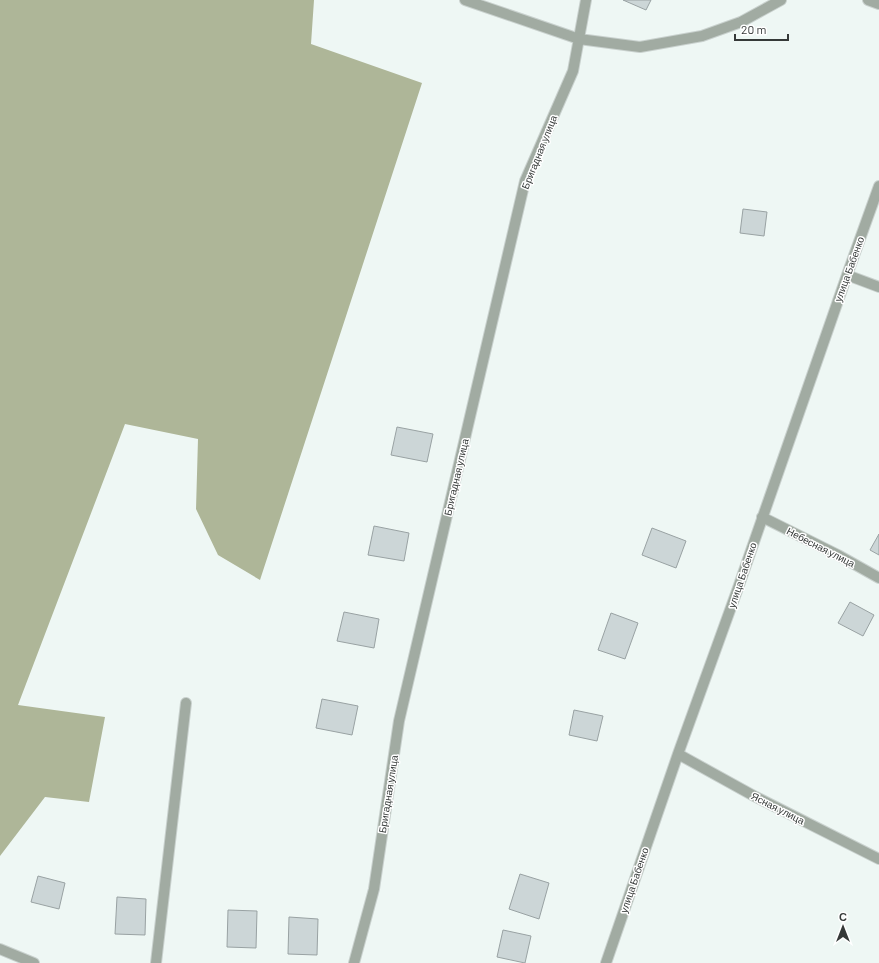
<svg xmlns="http://www.w3.org/2000/svg" width="879" height="963" font-family="Barlow,sans-serif">
  <style>
    .forest { fill: #aeb698 }
    .building { fill: #ccd6d7; stroke: #99a2a3 }
    .lines { fill: none; stroke-linecap: round; stroke-linejoin: round }
    .minor-casing { stroke: #c9d1ce; stroke-width: 12 }
    .minor { stroke: #a1aba2; stroke-width: 10 }
    .labels { text-anchor: middle; stroke-width: 3; stroke-linejoin: round; paint-order: stroke }
    .street-label { font-size: 10px; fill: #353938; stroke: #fff }
  </style>
  <rect width="100%" height="100%" fill="#eef7f4"/>
  <path class="forest" d="M0 0H314L311 44 422 83 260 580 218 555 196 509 198 439 125 424 18 705 105 717 89 802 45 797 0 856Z"/>
  <path class="building" d="M623 0H651L646 10Z
    M743 209 767 212 764 236 740 233Z
    M397 427 433 434 427 462 391 455Z
    M374 526 409 533 404 561 368 555Z
    M652 528 686 541 676 568 642 555Z
    M879 534V555L870 550Z
    M850 602 874 615 863 636 838 623Z
    M344 612 379 619 374 648 337 641Z
    M611 613 638 623 625 659 598 650Z
    M322 699 358 706 352 735 316 728Z
    M574 710 603 716 597 741 569 735Z
    M520 874 549 883 539 919 509 909Z
    M38 876 65 883 59 909 31 902Z
    M117 897 146 899 145 935 115 934Z
    M228 910 257 911 256 948 227 947Z
    M289 917 318 919 317 955 288 954Z
    M503 930 531 936 525 963 497 957Z"/>
  <g class="lines">
    <g class="minor-casing">
      <path id="minor" d="M465 0 579 39 640 47 702 36 741 22 781 0
        M868 0 879 4
        M847 275 879 287
        M762 517 838 555 879 578
        M678 754 754 796 879 859
        M0 949 34 963
        M156 963 186 703
        M354 963 374 889 399 721 525 181 573 71 586 0
        M606 963 678 754 738 588 847 275 879 186"/>
    </g>
    <use href="#minor" class="minor"/>
  </g>
  <g class="labels">
    <g class="street-label">
      <text transform="translate(539 152) rotate(-68)" y="4">Бригадная улица</text>
      <text transform="translate(849 269) rotate(-70)" y="4">улица Бабенко</text>
      <text transform="translate(456 477) rotate(-77)" y="4">Бригадная улица</text>
      <text transform="translate(821 547) rotate(27)" y="4">Небесная улица</text>
      <text transform="translate(742 575) rotate(-71)" y="4">улица Бабенко</text>
      <text transform="translate(388 794) rotate(-81)" y="4">Бригадная улица</text>
      <text transform="translate(778 808) rotate(27)" y="4">Ясная улица</text>
      <text transform="translate(634 880) rotate(-71)" y="4">улица Бабенко</text>
    </g>
  </g>
  <g transform="translate(843 927)" stroke="#ffffff" stroke-width="3" paint-order="stroke">
  <path d="M0-3L7 15L0 10L-7 15Z" fill="#353938"/>
  <text y="-6" font-size="11" font-weight="bold" text-anchor="middle" fill="#353938">С</text>
  </g>
  <path d="M735 34v6h53v-6" fill="none" stroke="#353938" stroke-width="2"/>
  <text x="741" y="34" font-size="12" fill="#353938" stroke="#ffffff" stroke-width="3" paint-order="stroke">20 m</text>
</svg>
